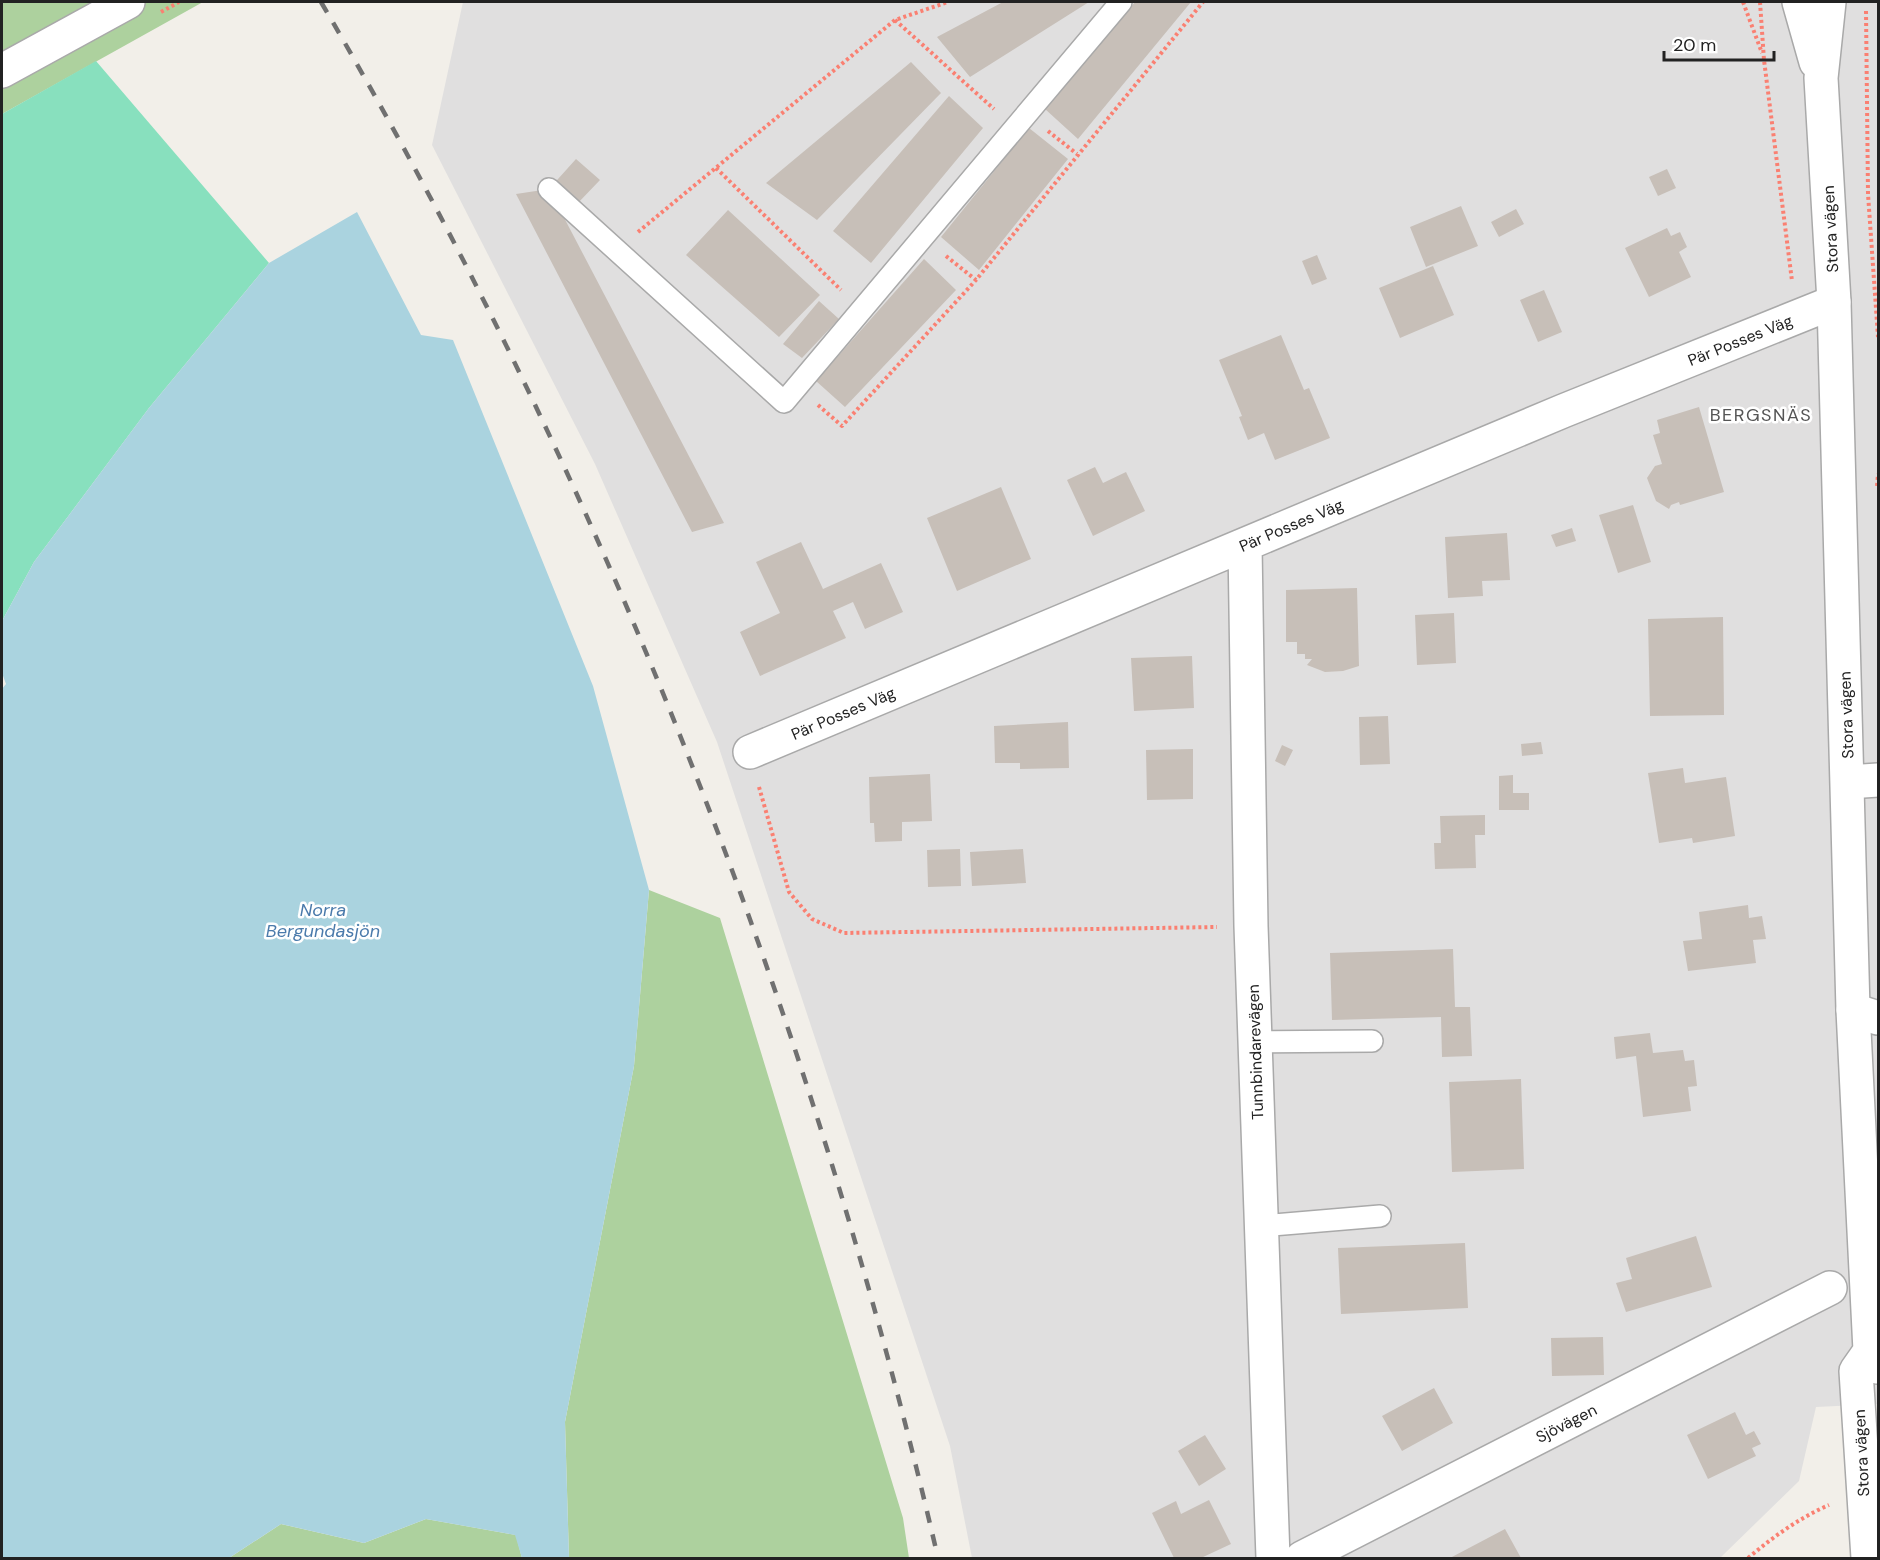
<svg xmlns="http://www.w3.org/2000/svg" width="1880" height="1560" font-family="'DM Sans',sans-serif">
  <style>
    .residential { fill: #e0dfdf }
    .forest { fill: #add19e }
    .pitch { fill: #88e0be }
    .water { fill: #aad3df }
    .building { fill: #c7bfb8 }
    .lines { fill: none; stroke-linecap: round; stroke-linejoin: round }
    .service-casing { stroke: #a9a9a9; stroke-width: 24 }
    .minor-casing { stroke: #a9a9a9; stroke-width: 36 }
    .tertiary-casing { stroke: #a9a9a9; stroke-width: 36 }
    .path { stroke: #fa8072; stroke-width: 4; stroke-dasharray: 3 3; stroke-linecap: butt }
    .service { stroke: #fff; stroke-width: 21 }
    .minor { stroke: #fff; stroke-width: 33 }
    .tertiary { stroke: #fff; stroke-width: 33 }
    .rail { stroke: #707070; stroke-width: 4.5; stroke-dasharray: 12 12; stroke-linecap: butt }
    .labels { text-anchor: middle; stroke-width: 5; stroke-linejoin: round; paint-order: stroke }
    .street-label { font-size: 16px; fill: #222; stroke: #fff }
    .neighbourhood-label { font-size: 18px; letter-spacing: 1.5px; fill: #555; stroke: #fff }
    .water-label { font-size: 18px; font-style: italic; fill: #4a7aab; stroke: #fff }
  </style>
  <rect width="100%" height="100%" fill="#f2efe9"/>
  <path class="residential" d="M463 2H1878V1404L1816 1407 1799 1481 1720 1558H972L950 1446 717 742 595 464 432 145Z"/>
  <path class="forest" d="M2 2H203L2 114Z
    M649 890 720 918 903 1518 909 1558H569L565 1422 634 1066Z
    M426 1519 516 1535 522 1558H229L281 1524 364 1543Z"/>
  <path class="pitch" d="M96 61 269 263 149 408 34 562 2 621V114Z"/>
  <path class="water" d="M357 212 421 335 453 340 593 686 649 890 634 1066 565 1422 569 1558H522L515 1535 426 1519 364 1543 281 1524 229 1558H2V689L6 684 2 673V621L34 562 149 408 269 263Z"/>
  <path class="building" d="M1003 2H1089L970 77 937 37Z
    M1135 2H1191L1078 139 1045 109Z
    M911 62 941 93 817 220 766 183Z
    M949 96 983 128 871 263 833 231Z
    M1029 128 1068 159 979 270 941 237Z
    M576 159 600 180 577 204 549 189Z
    M1667 169 1676 188 1658 196 1649 177Z
    M549 189 724 523 692 532 516 194Z
    M1461 206 1478 246 1426 267 1410 227Z
    M1516 209 1524 224 1499 237 1491 222Z
    M728 210 820 295 779 337 686 255Z
    M1667 228 1671 236 1680 232 1687 247 1679 252 1691 277 1649 297 1625 248Z
    M1317 255 1327 279 1312 285 1302 261Z
    M924 259 956 290 845 407 816 381Z
    M1433 266 1454 315 1400 338 1379 288Z
    M1544 290 1562 332 1538 342 1520 300Z
    M819 301 839 319 802 358 783 344Z
    M1281 335 1304 390 1309 388 1330 438 1275 460 1264 433 1248 440 1239 417 1242 416 1219 360Z
    M1699 407 1724 492 1680 505 1679 502 1671 505 1669 509 1656 501 1647 478 1655 466 1662 464 1653 435 1660 433 1657 420Z
    M1095 467 1103 483 1126 472 1145 511 1093 536 1067 480Z
    M1001 487 1031 559 957 591 927 518Z
    M1633 505 1651 562 1618 573 1599 515Z
    M1572 528 1576 541 1556 547 1551 535Z
    M1507 533 1510 580 1482 581 1483 596 1448 598 1445 537Z
    M801 542 823 589 881 563 903 612 865 629 853 602 833 611 846 638 760 676 740 632 780 613 756 562Z
    M1357 588 1359 666 1343 671 1325 672 1307 665 1312 659H1305V654H1297V642H1286V590Z
    M1454 613 1456 663 1417 665 1415 615Z
    M1723 617 1724 715 1650 716 1648 619Z
    M1192 656 1194 708 1134 711 1131 658Z
    M1388 716 1390 764 1360 765 1359 717Z
    M1068 722 1069 768 1020 769V763H995L994 726Z
    M1541 742 1543 754 1522 756 1521 744Z
    M1282 745 1293 750 1285 766 1275 761Z
    M1193 749V799L1147 800 1146 750Z
    M1683 768 1685 783 1726 777 1735 836 1693 843 1692 838 1659 843 1648 773Z
    M930 774 932 821 902 822V841L875 842 874 823H870L869 777Z
    M1513 775V793H1529V810H1499V776Z
    M1485 815V835H1475L1476 868 1435 869 1434 843H1441L1440 816Z
    M960 849 961 886 928 887 927 850Z
    M1023 849 1026 883 972 886 970 852Z
    M1748 905 1749 918 1762 916 1766 939 1753 940 1756 963 1688 971 1683 941 1702 939 1699 912Z
    M1453 949 1455 1007H1470L1472 1056 1442 1057 1441 1017 1332 1020 1330 953Z
    M1650 1033 1653 1053 1683 1050 1685 1061 1694 1060 1697 1086 1688 1087 1691 1111 1643 1117 1636 1056 1616 1059 1614 1037Z
    M1521 1079 1524 1169 1452 1172 1449 1082Z
    M1696 1236 1712 1287 1626 1312 1616 1283 1632 1279 1626 1258Z
    M1465 1243 1468 1308 1341 1314 1338 1248Z
    M1603 1337 1604 1375 1552 1376 1551 1338Z
    M1434 1388 1453 1423 1402 1451 1382 1416Z
    M1735 1412 1746 1435 1754 1431 1761 1444 1752 1448 1756 1456 1708 1479 1687 1435Z
    M1205 1435 1226 1469 1199 1486 1178 1451Z
    M1209 1500 1231 1544 1201 1558H1174L1152 1513 1176 1501 1181 1514Z
    M1505 1529 1521 1558H1450Z"/>
  <g class="lines">
    <g class="service-casing">
      <path id="service" d="M549 189 784 402 1121 2
        M1255 1042 1372 1041
        M1262 1226 1380 1216"/>
    </g>
    <g class="minor-casing">
      <path id="minor" d="M1245 545 1251 926 1273 1558
        M750 752 1563 411 1834 302
        M1848 782 1878 780
        M1853 1010 1878 1018
        M1302 1558 1830 1288"/>
    </g>
    <g class="tertiary-casing">
      <path id="tertiary" d="M1799 2 1816 62
        M1829 2 1821 78 1834 302 1853 1010 1870 1351 1878 1367
        M2 71 128 2
        M1868 1558 1856 1371 1870 1351"/>
    </g>
    <path class="path" d="M1743 2 1762 53
      M1760 2 1764 60 1792 281
      M1866 11 1868 194 1878 337
      M161 12 179 2
      M895 20 994 109
      M1048 131 1077 154
      M716 168 841 290
      M638 232 895 20 948 2
      M946 256 976 280 1203 2
      M818 405 842 426 976 280
      M1877 486 1878 474
      M759 787 789 892 812 919 844 933 1217 927
      M1748 1558C1773 1537 1799 1518 1829 1505"/>
    <use href="#service" class="service"/>
    <use href="#minor" class="minor"/>
    <use href="#tertiary" class="tertiary"/>
    <path class="rail" d="M321 2C604 484 812 1013 938 1558"/>
  </g>
  <g class="labels">
    <g class="street-label">
      <text transform="translate(1830 229) rotate(-93)" y="6">Stora vägen</text>
      <text transform="translate(1740 340) rotate(-22)" y="6">Pär Posses Väg</text>
      <text transform="translate(1291 525) rotate(-23)" y="6">Pär Posses Väg</text>
      <text transform="translate(843 713) rotate(-23)" y="6">Pär Posses Väg</text>
      <text transform="translate(1846 715) rotate(-92)" y="6">Stora vägen</text>
      <text transform="translate(1255 1052) rotate(-92)" y="6">Tunnbindarevägen</text>
      <text transform="translate(1566 1423) rotate(-27)" y="6">Sjövägen</text>
      <text transform="translate(1861 1453) rotate(-93)" y="6">Stora vägen</text>
    </g>
    <g class="neighbourhood-label">
      <text x="1761" y="421">BERGSNÄS</text>
    </g>
    <g class="water-label">
      <text x="323" y="916">Norra<tspan x="323" dy="21">Bergundasjön</tspan></text>
    </g>
  </g>
  <rect width="1880" height="1560" fill="none" stroke="#222222" stroke-width="6"/>
  <path d="M1664 51v9h110v-9" fill="none" stroke="#222222" stroke-width="3"/>
  <text x="1673" y="51" font-size="18" fill="#222222" stroke="#ffffff" stroke-width="4.5" paint-order="stroke">20 m</text>
</svg>
